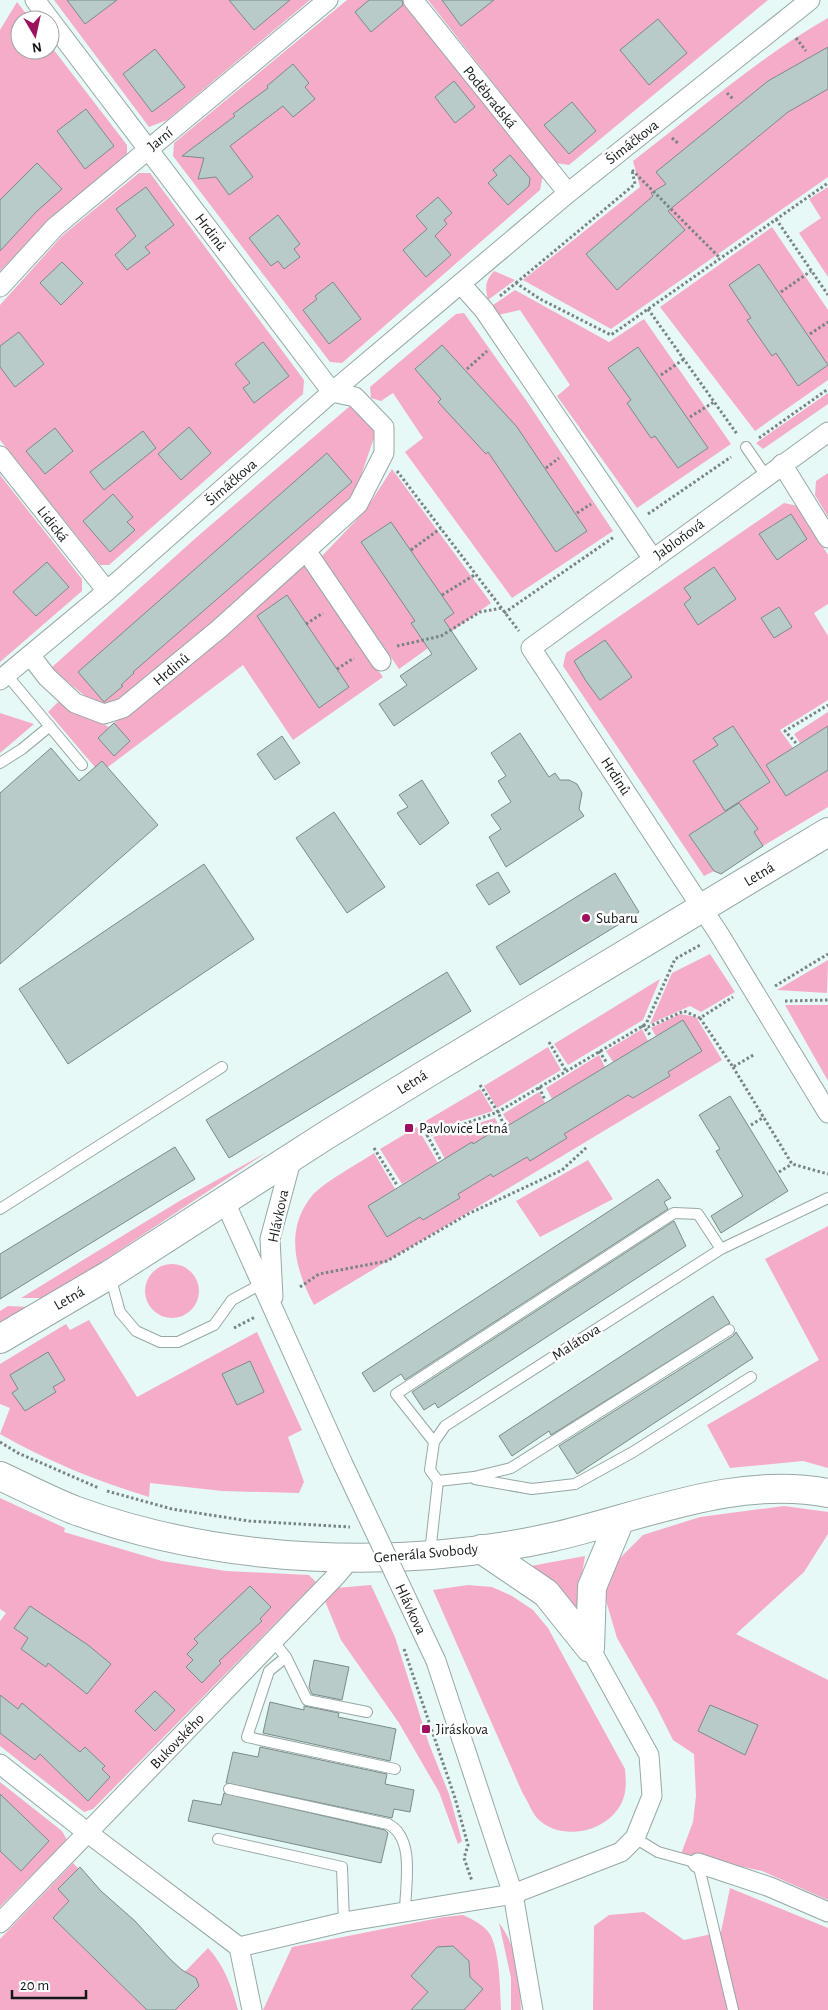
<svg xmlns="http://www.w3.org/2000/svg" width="828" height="2010" font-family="'Alegreya Sans',sans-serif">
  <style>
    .green { fill: #f5acc9 }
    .building { fill: #b8cbc8; stroke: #7a8b89 }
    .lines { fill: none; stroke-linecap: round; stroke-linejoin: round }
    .lane-casing { stroke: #96a8a5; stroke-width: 12 }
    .street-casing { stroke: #96a8a5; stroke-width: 21 }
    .secondary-casing { stroke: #96a8a5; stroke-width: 30 }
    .path { stroke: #788483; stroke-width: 3; stroke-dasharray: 2.5 2.5; stroke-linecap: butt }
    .lane { stroke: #fff; stroke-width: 10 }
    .street { stroke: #fff; stroke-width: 19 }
    .secondary { stroke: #fff; stroke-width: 28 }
    .street-bridge-casing { stroke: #96a8a5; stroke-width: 21; stroke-linecap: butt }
    .street-bridge { stroke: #fff; stroke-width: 19 }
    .poi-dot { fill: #9d115f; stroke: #fff; stroke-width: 2 }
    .labels { text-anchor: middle; stroke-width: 5; stroke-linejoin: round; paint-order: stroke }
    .street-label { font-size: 15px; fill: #121818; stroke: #fff }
    .poi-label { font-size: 15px; fill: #121818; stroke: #fff; text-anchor: start }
  </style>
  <rect width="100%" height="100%" fill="#e6f9f6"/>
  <path class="green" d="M54 0H310L167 120 149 127Z
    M347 0H405L543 175 540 190 342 363 330 362 173 156 174 143Z
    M428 0H768L569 165 556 163Z
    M17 2 31 20H20V50H50V45L127 145V154L38 232 0 271V30Z
    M828 18V177L611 329 523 280 640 187 633 161C697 112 758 58 828 18Z
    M139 173H150L304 380 303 394 109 565H100L0 440V305L62 236Z
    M828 187V277L799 233 821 218 809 199Z
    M772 227 828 310V380L755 431 660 307Z
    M494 271 515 280 488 300C485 287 485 281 494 271Z
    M515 290 609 342 644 319 731 444 637 508 557 396 570 385 520 310 498 315 493 305Z
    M464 313 528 403 613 531 512 598 405 452 423 438 393 393 381 401 371 398 370 387 456 314Z
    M828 393V404L763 449 756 443Z
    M350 406 368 417 375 435 354 496 143 686 123 702 97 706 51 668 198 536Z
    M392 469 491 603 399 669 322 556 365 511Z
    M828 473V517L815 495 816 481Z
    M0 475 82 579V591L0 662Z
    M784 503 798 506 828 555V604L814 613 828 636V700L780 730 793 748 767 765 786 796 828 770V807L763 846 736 805 689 835 714 871 704 876 563 666 566 653Z
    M304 566 383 677 293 740 243 665 100 773 48 712 60 700 109 727Z
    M828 712V726L800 743 794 734Z
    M0 713 34 724 0 753Z
    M710 954 735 992 701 1012 690 1006 650 1024 672 973Z
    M828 960 827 993 777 990Z
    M660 979 643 1020 568 1065 554 1044Z
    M828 1005V1081L785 1005Z
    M680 1014 696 1017 722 1060 314 1305C296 1271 284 1231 311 1197 322 1183 358 1164 374 1153L395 1189 368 1206 387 1236 420 1217 423 1220 460 1198 458 1194 491 1174 494 1177 527 1157 530 1160 564 1134 628 1095 634 1098 670 1076 668 1072 683 1020 656 1036 651 1028Z
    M642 1029 648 1041 613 1062 606 1051Z
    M548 1047 561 1070 497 1108 484 1086Z
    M599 1055 605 1067 552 1099 546 1088Z
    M480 1089 493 1111 430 1131 424 1122Z
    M539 1092 545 1103 509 1125 503 1114Z
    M495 1118 501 1130 475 1146 472 1142 445 1159 433 1137Z
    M417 1127 438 1163 402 1184 380 1149Z
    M267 1152 63 1288 43 1298H21L181 1200Z
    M588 1160 613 1199 540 1237 516 1201Z
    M828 1226V1468L803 1461 730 1468 707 1425 819 1360 765 1259Z
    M145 1291a27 27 0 1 1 54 0a27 27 0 1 1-54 0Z
    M8 1306 30 1307 0 1325V1311Z
    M89 1320 137 1397 257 1332 302 1430 288 1437 304 1482 299 1493 222 1491 150 1483 149 1497C97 1481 47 1461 0 1434L10 1408 0 1404V1364L66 1324 70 1330Z
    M0 1498 65 1528 64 1532 162 1561 226 1571 309 1575 316 1582 93 1809 84 1812 0 1746V1621L6 1613 0 1609Z
    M784 1506 828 1512V1534L804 1572 736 1634 828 1680V1900L762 1871 681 1854 693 1822 696 1796 694 1754 673 1740 656 1706 617 1638 604 1594 617 1561 643 1535 700 1517Z
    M585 1556 576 1611 531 1566Z
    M371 1585 395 1637 429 1744 449 1794 462 1841 458 1844 439 1792 399 1723 341 1640 325 1601 336 1588Z
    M468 1585 492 1587 512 1596 533 1610 548 1628 625 1769C626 1781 627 1793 621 1804 606 1833 560 1842 537 1818 531 1811 528 1801 523 1794L433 1590Z
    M0 1782 62 1831 67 1840 0 1907Z
    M73 1863 78 1868 69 1901 53 1918 147 2010H0V1939Z
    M730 1888 828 1928V2010H593L594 1926 609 1915 644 1912 684 1940 721 1932Z
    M463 1915C472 1919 486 1926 491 1936 500 1956 500 1988 501 2010H263L292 1947 444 1917Z
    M499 1923C518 1948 520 1979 521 2010H511V1978Z
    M208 1948C224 1965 232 1987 238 2010H148Z"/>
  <path class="building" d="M67 0H117L85 24Z
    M229 0H290L254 30Z
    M369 0H402L403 5 371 32 355 12Z
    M442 0H494L461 26Z
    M658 19 687 53 649 85 620 50Z
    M828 47V89L788 112 668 211 685 230 617 290 586 254 653 196 651 193 666 184 656 172 768 81Z
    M155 49 185 87 152 112 123 74Z
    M293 64 309 83 305 87 315 99 293 117 283 106 230 146 253 177 229 195 216 177 198 179 204 158 182 156 235 116 233 114 268 88 267 86Z
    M454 81 475 107 455 123 435 97Z
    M572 102 596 131 569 154 544 125Z
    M86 109 114 146 85 169 57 131Z
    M510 155 530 178 529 186 508 205 488 183 497 175 493 170Z
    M37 163 62 189 37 211 0 251V200Z
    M146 187 174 225 145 247 150 253 127 270 115 255 136 236 116 209Z
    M438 197 452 213 444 220 447 224 435 236 451 255 426 277 403 250 427 229 416 216Z
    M278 215 300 244 294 249 300 257 284 269 278 261 271 266 249 238Z
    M62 262 83 283 61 305 40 283Z
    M759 264 828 365 798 386 776 353 772 356 747 320 751 318 729 285Z
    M333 282 361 319 329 344 303 310 317 299 315 296Z
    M19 332 44 364 15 387 0 367V346Z
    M263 342 289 376 254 403 243 388 250 383 235 364Z
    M442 345 517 427 587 531 556 552 488 452 486 454 438 402 441 399 415 369Z
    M638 347 708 448 678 468 655 436 651 438 627 403 631 400 608 368Z
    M189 427 211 453 181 480 158 454Z
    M55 428 73 451 45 474 26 451Z
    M143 431 156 448 104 490 90 472Z
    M327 453 352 482 133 672 134 673 121 685 123 686 104 702 78 672Z
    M113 494 133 517 127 522 135 530 110 552 83 521Z
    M791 514 807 539 777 560 759 534Z
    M391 522 454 613 444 620 477 669 394 726 379 704 407 685 400 676 432 654 411 623 415 621 361 542Z
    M47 562 69 587 36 616 13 592Z
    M714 567 736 599 698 625 684 604 691 598 684 588Z
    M287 595 349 687 319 708 257 616Z
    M779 607 792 627 774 638 761 618Z
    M605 640 632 677 600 700 586 681 574 661Z
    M114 723 130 741 114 756 98 738Z
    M733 726 770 782 725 811 693 761 718 745 713 738Z
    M828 726V770L786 796 766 765Z
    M520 733 549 777 555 773 560 780H569L577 784 582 793 579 809 584 816 506 867 489 837 501 829 491 815 511 802 498 781 506 776 491 753Z
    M282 736 300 763 275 780 257 754Z
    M51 748 79 781 102 761 158 825 0 964V793Z
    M422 780 449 823 420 845 397 813 408 807 399 795Z
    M739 803 758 829 754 832 763 846 721 874 714 871 689 835Z
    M334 812 385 887 347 913 296 838Z
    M204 864 254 939 68 1064 19 989Z
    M498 872 510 892 489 905 476 885Z
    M615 873 639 912 520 985 496 947Z
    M447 972 471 1011 229 1158 206 1120Z
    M683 1020 702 1051 668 1072 670 1076 633 1098 628 1095 564 1134 567 1138 530 1161 527 1157 493 1177 491 1174 458 1194 460 1198 423 1220 420 1217 387 1237 368 1206 472 1142 473 1144 507 1123 509 1125Z
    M730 1096 788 1191 721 1233 711 1216 743 1196 716 1151 720 1149 699 1115Z
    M175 1147 195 1179 0 1299V1254Z
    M658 1179 671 1198 664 1202 668 1209 405 1380 401 1374 374 1392 362 1373Z
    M674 1221 686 1246 438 1408 435 1403 424 1410 412 1392Z
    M713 1296 730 1323 551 1435 549 1431 512 1456 499 1436Z
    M736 1332 753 1358 577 1474 559 1446 733 1336Z
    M48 1352 65 1380 53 1387 56 1392 25 1411 12 1393 18 1389 10 1375Z
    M250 1361 264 1392 237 1405 222 1374Z
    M250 1586 271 1607 260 1619 262 1621 219 1661 221 1663 202 1683 186 1667 193 1660 187 1654 198 1643 194 1639Z
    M30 1606 88 1645 111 1664 87 1694 48 1663 46 1667 21 1649 28 1638 14 1628Z
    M314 1660 349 1667 342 1700 312 1694 309 1687Z
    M155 1691 175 1710 155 1731 135 1711Z
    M0 1695 18 1709 22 1703 80 1752 85 1747 105 1766 102 1769 110 1777 88 1801 40 1754 35 1760 0 1733Z
    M270 1702 304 1710V1706L339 1713 338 1717 396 1729 390 1761 263 1733Z
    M710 1705 758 1725 745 1755 698 1731Z
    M260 1747 387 1774 385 1784 414 1790 410 1812 394 1809 392 1818 226 1783 233 1752 258 1757Z
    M224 1793 385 1830 388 1833 381 1863 188 1821 193 1800 221 1805Z
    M0 1794 49 1841 21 1871 0 1851Z
    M80 1867 101 1891 135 1921 170 1959 182 1970 196 1978 199 1986 175 2010H147L53 1918 69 1901 58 1889Z
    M453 1946 469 1961 470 1977 483 1989 464 2010H411L428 1992 411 1976 437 1947Z"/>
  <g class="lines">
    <g class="lane-casing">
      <path id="lane" d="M746 447 766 476
        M6 674 82 765
        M0 763 22 749 50 726
        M0 1209 222 1067
        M110 1276 120 1312 136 1331 160 1342H178L214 1325 232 1300 263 1283
        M434 1442 396 1394 674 1213 698 1214 721 1249
        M475 1479 532 1489 575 1484 633 1452 751 1377
        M438 1481 474 1477 511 1468 729 1330
        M430 1553 438 1481 430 1470 434 1442 445 1426 721 1249 828 1198
        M273 1641 286 1657 269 1671 247 1737 395 1769
        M286 1657 307 1700 367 1712
        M229 1789 388 1824C416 1838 405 1886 405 1912
        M635 1838 658 1852 698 1863 733 2010
        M218 1839 342 1867 344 1922"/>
    </g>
    <g class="street-casing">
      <path id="street" d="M413 0 568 193
        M461 284 484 310 653 559
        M0 287 55 227 328 0
        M828 432 531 648 719 934 828 1113
        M0 456 107 591
        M782 464 828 538
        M307 552 381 661
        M30 655 47 677 75 703 104 714 123 708 219 629 358 504 384 453V427L355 397 332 392 35 0
        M0 680 107 591 332 392 568 193 810 0
        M225 1202 343 1464
        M273 1297 270 1239 292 1157
        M436 1661 513 1894 533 2010
        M0 1764 88 1833 239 1947 344 1922 513 1894 621 1852 635 1838 652 1796 649 1755 590 1648
        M698 1863 770 1887 828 1912
        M0 1923 336 1576 352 1557
        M239 1947 252 2010"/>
    </g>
    <g class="secondary-casing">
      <path id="secondary" d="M0 1339 109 1275 328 1134 426 1074 828 832
        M0 1476C24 1487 49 1500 74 1510 221 1564 400 1571 553 1537 641 1517 736 1475 828 1493
        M481 1549 546 1593 590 1648
        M590 1648 592 1587 620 1520"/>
    </g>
    <path class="path" d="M796 38 806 51
      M727 93 733 99
      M672 138 679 144
      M632 170 720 258
      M776 219 828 295
      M516 283 635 184 632 170
      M781 292 811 271
      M500 296 516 283 540 299 611 335 828 183
      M648 309 737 434
      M810 334 828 322
      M467 369 487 351
      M661 375 684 359
      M690 417 714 402
      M759 438 828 389
      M546 468 559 458
      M397 471 519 631
      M577 513 591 504
      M648 514 731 457
      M411 550 441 528
      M442 595 476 574
      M504 613 614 537
      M306 624 323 613
      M397 646 441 636 480 612 502 608
      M337 669 354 658
      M796 743 785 731 828 705
      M775 986 828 954
      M785 1001 828 1000
      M700 1018 733 1067 755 1054
      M642 1025 651 1036
      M643 1025 648 1027 684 1011 700 1018 733 997
      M549 1042 566 1071
      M599 1051 607 1063
      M733 1067 792 1164 828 1174
      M480 1085 498 1112 504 1125
      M539 1087 545 1100
      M419 1121 427 1135 441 1132 498 1112 646 1024 675 959 702 944
      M751 1125 764 1117
      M427 1135 440 1159
      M374 1148 397 1185
      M779 1172 792 1164
      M300 1287 319 1274 387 1261 468 1214 562 1170 587 1147
      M234 1328 255 1317
      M0 1442 18 1453 99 1488
      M107 1491 172 1509 249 1521 350 1527
      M404 1649 455 1798 468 1845 464 1858 472 1881"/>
    <use href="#lane" class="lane"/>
    <use href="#street" class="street"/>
    <use href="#secondary" class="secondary"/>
    <g class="street-bridge-casing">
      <path id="street-bridge" d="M343 1464 436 1661"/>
    </g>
    <use href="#street-bridge" class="street-bridge"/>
  </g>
  <g class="poi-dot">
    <circle cx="586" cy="918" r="5"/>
    <rect x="404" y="1123" width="10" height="10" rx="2.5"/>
    <rect x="421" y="1724" width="10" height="10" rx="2.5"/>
  </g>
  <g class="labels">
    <g class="street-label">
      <text transform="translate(490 97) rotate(51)" y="5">Poděbradská</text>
      <text transform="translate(160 139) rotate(-39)" y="5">Jarní</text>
      <text transform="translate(632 142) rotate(-38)" y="5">Šimáčkova</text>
      <text transform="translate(211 232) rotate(53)" y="5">Hrdinů</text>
      <text transform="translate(231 482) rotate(-41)" y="5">Šimáčkova</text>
      <text transform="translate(53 524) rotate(52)" y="5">Lidická</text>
      <text transform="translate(679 539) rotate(-36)" y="5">Jabloňová</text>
      <text transform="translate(171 669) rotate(-40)" y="5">Hrdinů</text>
      <text transform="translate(616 776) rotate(57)" y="5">Hrdinů</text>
      <text transform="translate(759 874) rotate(-31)" y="5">Letná</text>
      <text transform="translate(412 1082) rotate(-32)" y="5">Letná</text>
      <text transform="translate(278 1216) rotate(-78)" y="5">Hlávkova</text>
      <text transform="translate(69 1298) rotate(-30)" y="5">Letná</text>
      <text transform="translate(576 1342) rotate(-33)" y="5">Malátova</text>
      <text transform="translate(426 1553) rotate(-5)" y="5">Generála Svobody</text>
      <text transform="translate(411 1609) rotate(65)" y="5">Hlávkova</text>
      <text transform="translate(177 1741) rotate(-46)" y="5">Bukovského</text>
    </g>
    <g class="poi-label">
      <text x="596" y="923">Subaru</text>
      <text x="419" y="1133">Pavlovice Letná</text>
      <text x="436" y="1734">Jiráskova</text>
    </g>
  </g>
  <g transform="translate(35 35) rotate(171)"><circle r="24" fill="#ffffff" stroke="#a0a3a3"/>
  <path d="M0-4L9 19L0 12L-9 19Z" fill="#9d115f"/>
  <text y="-8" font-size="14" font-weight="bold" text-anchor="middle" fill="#121818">N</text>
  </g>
  <path d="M12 1990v8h74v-8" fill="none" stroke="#121818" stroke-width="2.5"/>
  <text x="20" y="1990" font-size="15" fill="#121818" stroke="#ffffff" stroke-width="4" paint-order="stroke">20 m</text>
</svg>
